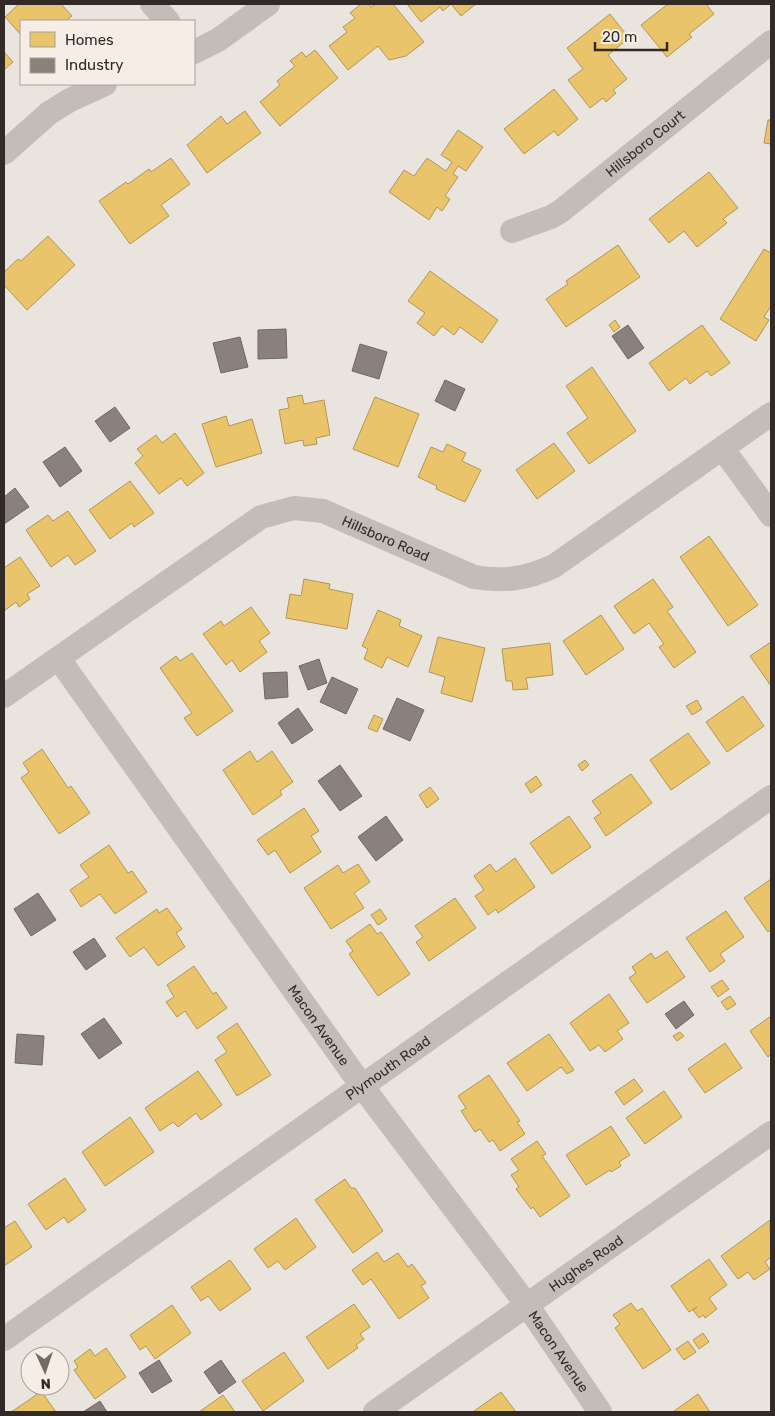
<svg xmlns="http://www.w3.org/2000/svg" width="775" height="1416" font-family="Rubik,sans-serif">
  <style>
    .homes { fill: #e9c46a; stroke: #b29656 }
    .industry { fill: #8a817c; stroke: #706762 }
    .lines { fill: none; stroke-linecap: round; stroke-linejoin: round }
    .minor { stroke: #c3bcb8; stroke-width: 24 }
    .labels { text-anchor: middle; stroke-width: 5; stroke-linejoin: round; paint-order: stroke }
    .street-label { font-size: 14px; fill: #322a27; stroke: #f6eee6 }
  </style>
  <rect width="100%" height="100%" fill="#eae4df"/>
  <path class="homes" d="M19 4H61L72 16 66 21H21V35L5 17Z
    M361 4H368L371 7 376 4H393L424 42 406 56 389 60 378 46 348 70 329 46 347 32 343 27 355 18 350 13Z
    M407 4H451L443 11 440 7 421 22Z
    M451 4H476L461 16Z
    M668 4H706L714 14 689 34 692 37 667 57 641 25Z
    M610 14 629 38 608 55 627 79 613 90 616 93 606 102 603 98 590 108 568 80 583 69 567 48Z
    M315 50 338 78 280 126 260 102 280 85 277 81 295 66 290 61 302 52 306 57Z
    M4 52 13 62 4 70Z
    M554 89 578 119 558 136 554 131 524 154 504 129Z
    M245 111 261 133 207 173 187 145 221 116 227 124Z
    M768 120H771V144L764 143Z
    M458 130 483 147 466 171 458 166 453 174 458 177 445 196 450 199 442 211 437 207 429 220 389 192 404 170 414 176 427 158 446 171 452 162 441 155Z
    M171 158 190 184 161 205 169 216 130 244 99 201 126 182 128 184 149 169 151 172Z
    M709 172 738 208 723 219 727 223 697 247 684 231 669 243 649 219Z
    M48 236 75 265 27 310 4 285V272L18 259 21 261Z
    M618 245 640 277 566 327 546 299 568 284 566 281Z
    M764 249 771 253V306L764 317 769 320 756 341 720 319Z
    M430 271 498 320 482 343 460 327 454 335 442 326 434 336 417 323 425 313 408 301Z
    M615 320 620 327 614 332 609 325Z
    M702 325 730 363 711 376 707 371 690 384 686 378 669 391 649 363Z
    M592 367 636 431 589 464 567 433 588 418 566 386Z
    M302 395 304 404 324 400 330 435 316 438 317 444 304 446 303 440 285 444 279 410 289 408 287 398Z
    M375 397 419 414 398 467 353 449Z
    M226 416 229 426 252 419 262 453 216 467 202 424Z
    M175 433 204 473 187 486 181 478 159 494 135 463 143 456 137 449 156 435 162 443Z
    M554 443 575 471 537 499 516 470Z
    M447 444 466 453 462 461 481 470 465 502 436 489 437 486 418 477 431 447 443 452Z
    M130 481 154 513 134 527 132 523 110 539 89 510Z
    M68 511 96 551 75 565 68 555 51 567 26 530 48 515 53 521Z
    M709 536 758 605 728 626 680 557Z
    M20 557 40 586 27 594 30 599 19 607 16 602 4 611V568Z
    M304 579 330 584 329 589 353 594 347 629 286 618 290 594 301 596Z
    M653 579 673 607 667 611 696 652 674 668 659 647 664 644 649 623 634 634 614 606Z
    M251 607 270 633 259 641 267 652 240 672 232 660 226 665 203 634 221 621 224 626Z
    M378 610 401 620 399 626 422 636 408 667 387 657 382 668 364 659 368 649 362 646Z
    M601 615 624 649 586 675 563 641Z
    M438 637 485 648 472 702 441 693 445 677 429 672Z
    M771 642V686L750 656Z
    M550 643 553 675 526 678 528 689 513 690 512 681H506L502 649Z
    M192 653 233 711 197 736 184 718 192 713 160 668 176 656 180 661Z
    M743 696 764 726 727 752 706 722Z
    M697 700 702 709 692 715 686 706Z
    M374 715 383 719 377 732 368 728Z
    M688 733 710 763 671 790 650 760Z
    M42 749 68 788 71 786 90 813 59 834 21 778 29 772 23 763Z
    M250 751 257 762 272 751 293 782 280 791 282 795 253 815 223 770Z
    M585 760 589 765 582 771 578 765Z
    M631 774 652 803 606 836 594 818 601 813 592 801Z
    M536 776 542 785 531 793 525 784Z
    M430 787 439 799 427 808 419 795Z
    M304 808 319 831 311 836 321 852 290 873 275 850 268 855 257 840Z
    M569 816 591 847 552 874 530 843Z
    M109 845 128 873 132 871 147 892 115 914 100 894 81 907 70 890 89 877 80 865Z
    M515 858 535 887 498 913 496 909 488 915 475 896 484 890 474 876 490 864 496 872Z
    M358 864 370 882 354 893 364 908 331 929 304 888 338 865 343 873Z
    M771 879V929L768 932 744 898Z
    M455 898 476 928 429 961 416 942 423 937 415 926Z
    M167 908 182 929 176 933 185 947 158 966 144 947 130 957 116 938 157 909 159 913Z
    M380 909 387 919 378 925 371 915Z
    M726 911 744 937 720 954 725 961 710 972 686 938Z
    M370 924 377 934 381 932 410 974 378 996 349 954 353 951 346 941Z
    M667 951 685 977 647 1003 629 978 636 973 632 967 651 953 655 959Z
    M194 966 213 994 216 992 227 1008 197 1029 185 1011 177 1017 166 1002 174 997 167 985Z
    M722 980 729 989 718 997 711 987Z
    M609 994 629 1023 617 1031 623 1039 605 1052 599 1045 590 1051 570 1023Z
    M730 996 736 1004 727 1010 721 1002Z
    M771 1016V1054L768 1057 750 1031Z
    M237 1023 271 1075 237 1096 215 1060 227 1052 217 1037Z
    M680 1032 684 1036 677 1041 673 1036Z
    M549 1034 574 1070 567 1074 561 1067 527 1091 507 1063Z
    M725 1043 742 1068 705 1093 688 1069Z
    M198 1071 222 1105 201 1120 196 1113 178 1127 173 1122 160 1131 145 1108Z
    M489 1075 520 1121 517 1122 525 1134 500 1151 493 1140 489 1142 480 1129 475 1132 461 1111 466 1108 458 1096Z
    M634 1079 643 1091 624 1105 615 1092Z
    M664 1091 682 1117 645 1144 626 1118Z
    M130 1117 154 1152 105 1186 82 1152Z
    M611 1126 630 1155 619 1162 621 1166 611 1172 610 1170 586 1185 566 1155Z
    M537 1141 546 1154 542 1156 570 1196 540 1217 533 1207 531 1209 516 1189 519 1187 511 1175 519 1170 511 1159Z
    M65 1178 86 1210 68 1223 64 1217 46 1230 28 1204Z
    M345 1179 351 1188H355L383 1231 353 1253 315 1200Z
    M296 1218 316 1247 285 1270 278 1261 268 1268 254 1249Z
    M770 1220 771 1257 765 1262 770 1269 754 1280 748 1272 738 1279 721 1256Z
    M15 1221 32 1247 4 1266V1228Z
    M377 1252 384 1262 398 1253 408 1267 412 1264 426 1283 421 1286 429 1298 399 1319 371 1279 363 1285 352 1270Z
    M709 1259 727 1285 709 1298 717 1309 705 1318 703 1315 699 1318 693 1310 697 1307 689 1312 671 1286Z
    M230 1260 251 1289 220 1311 208 1296 201 1301 191 1287Z
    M631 1303 637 1311 642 1308 671 1350 643 1369 615 1328 620 1324 613 1315Z
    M354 1304 370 1327 360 1334 364 1339 356 1345 358 1348 328 1369 306 1337Z
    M172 1305 191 1333 155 1359 146 1346 140 1350 130 1335Z
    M703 1333 709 1342 699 1349 693 1340Z
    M688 1341 696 1352 684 1360 676 1349Z
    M106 1348 126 1377 95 1399 74 1370 78 1367 74 1361 90 1349 95 1356Z
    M284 1352 304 1381 263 1411 242 1381Z
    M41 1391 56 1412H11L29 1400Z
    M501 1392 516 1412H474V1411Z
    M698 1394 710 1412H674V1411Z
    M223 1395 235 1412H199Z"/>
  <path class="industry" d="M628 325 644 348 628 359 612 336Z
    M286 329 287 358 258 359V330Z
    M240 337 248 367 221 373 213 343Z
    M360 344 387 352 379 379 352 371Z
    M445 380 465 389 455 411 435 401Z
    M115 407 130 428 110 442 95 421Z
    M65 447 82 471 60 487 43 462Z
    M15 488 29 507 4 524V497Z
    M319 659 327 683 308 690 299 666Z
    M287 672 288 697 265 699 263 673Z
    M332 677 358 689 346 714 320 702Z
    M397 698 424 710 410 741 383 729Z
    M298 708 313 730 292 744 278 723Z
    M340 765 362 796 340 811 318 781Z
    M386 816 403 840 376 861 358 837Z
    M38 893 56 920 31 936 14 909Z
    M94 938 106 956 86 970 73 952Z
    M684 1001 694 1015 676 1029 665 1014Z
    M104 1018 122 1043 99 1059 81 1034Z
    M17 1034 44 1036 42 1065 15 1063Z
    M159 1360 172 1381 152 1393 139 1373Z
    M221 1360 236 1382 219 1394 204 1372Z
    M100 1401 107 1412H83L97 1403Z"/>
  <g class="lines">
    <g class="minor">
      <path d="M152 4 168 21"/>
      <path d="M194 52 218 40 268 4"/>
      <path d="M4 153 49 113 70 100 105 84"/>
      <path id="s1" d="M512 231 551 217 561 211 771 42"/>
      <path d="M723 449 771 515"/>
      <path id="s2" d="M59 659 362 1086 527 1305 600 1412"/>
      <path id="s3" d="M4 696 261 517 294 508 323 511 474 577C504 582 526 579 554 566L771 414"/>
      <path id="s4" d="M4 1339 771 797"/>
      <path id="s5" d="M375 1412 771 1133"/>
    </g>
  </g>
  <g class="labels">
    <g class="street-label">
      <text dy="5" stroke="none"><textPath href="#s1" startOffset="161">Hillsboro Court</textPath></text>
      <text dy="5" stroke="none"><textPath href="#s3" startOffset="445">Hillsboro Road</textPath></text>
      <text dy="5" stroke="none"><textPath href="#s2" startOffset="449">Macon Avenue</textPath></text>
      <text dy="5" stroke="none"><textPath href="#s4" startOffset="470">Plymouth Road</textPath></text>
      <text dy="5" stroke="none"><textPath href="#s5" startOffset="258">Hughes Road</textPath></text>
      <text dy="5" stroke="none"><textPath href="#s2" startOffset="854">Macon Avenue</textPath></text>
    </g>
  </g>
  <rect width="775" height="1416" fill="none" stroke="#322a27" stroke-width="10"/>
  <rect x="20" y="20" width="175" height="65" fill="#f6eee6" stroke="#a8a09a"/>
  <rect x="30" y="32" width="25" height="15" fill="#e9c46a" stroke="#a8a09a"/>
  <text x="65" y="45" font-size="15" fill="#322a27">Homes</text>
  <rect x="30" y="58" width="25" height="15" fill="#8a817c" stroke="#a8a09a"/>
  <text x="65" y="70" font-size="15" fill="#322a27">Industry</text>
  <g transform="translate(45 1371) rotate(177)"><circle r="24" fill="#f6eee6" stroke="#a8a09a"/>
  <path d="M0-4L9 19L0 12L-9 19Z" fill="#726b67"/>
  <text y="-8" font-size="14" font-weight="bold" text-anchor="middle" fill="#322a27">N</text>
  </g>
  <path d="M595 42v8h72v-8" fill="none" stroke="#322a27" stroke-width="2.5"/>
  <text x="602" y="42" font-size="15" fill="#322a27" stroke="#f6eee6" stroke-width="4" paint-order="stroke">20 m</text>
</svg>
